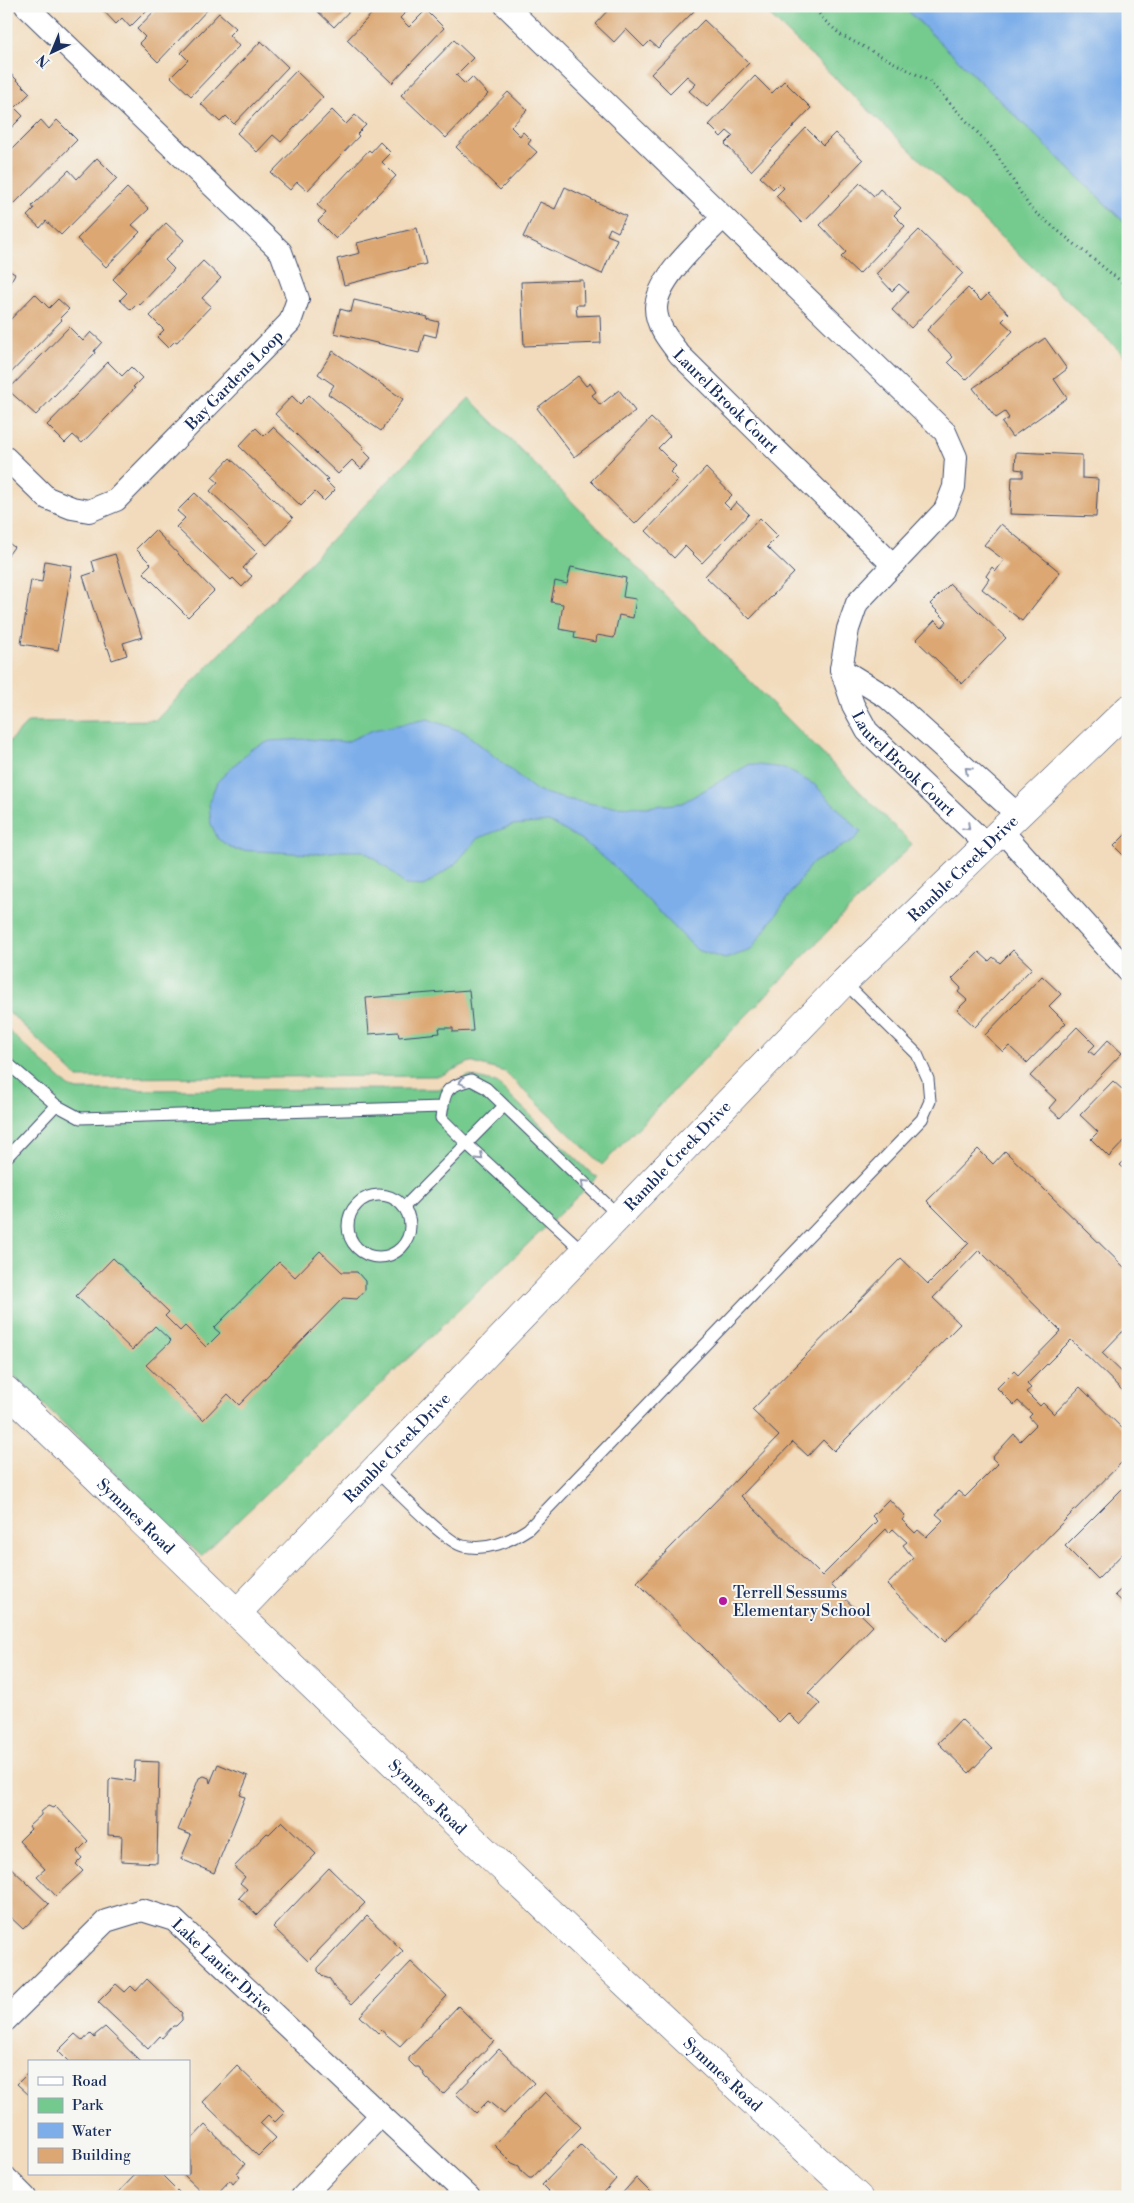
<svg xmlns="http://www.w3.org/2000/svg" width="1134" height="2203" font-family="'Libre Bodoni',serif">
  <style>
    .green { fill: #74ca8e; stroke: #487c76 }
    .water { fill: #7daee9; stroke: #4c6ea4 }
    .building { fill: #dca772; fill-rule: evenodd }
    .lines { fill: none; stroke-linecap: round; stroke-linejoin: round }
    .service-casing { stroke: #3b496c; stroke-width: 13 }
    .minor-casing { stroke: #3b496c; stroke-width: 24 }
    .tertiary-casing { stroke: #3b496c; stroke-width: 29 }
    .path { stroke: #3b496c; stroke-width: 3; stroke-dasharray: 1 4; stroke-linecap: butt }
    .service { stroke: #fff; stroke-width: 11 }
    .minor { stroke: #fff; stroke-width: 22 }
    .tertiary { stroke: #fff; stroke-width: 28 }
    .oneway { stroke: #8d97ae }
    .poi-dot { fill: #b5179e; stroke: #f6f6f2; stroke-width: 2 }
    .labels { text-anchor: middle; stroke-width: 4; stroke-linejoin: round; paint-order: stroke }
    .street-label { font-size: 16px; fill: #1b2f5e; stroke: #f6f6f2 }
    .poi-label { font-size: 16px; fill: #1b2f5e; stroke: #f6f6f2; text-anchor: start }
  </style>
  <rect width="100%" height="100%" fill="#f6f6f2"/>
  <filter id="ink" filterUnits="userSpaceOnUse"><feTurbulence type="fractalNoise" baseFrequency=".02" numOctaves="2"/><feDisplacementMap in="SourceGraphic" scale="10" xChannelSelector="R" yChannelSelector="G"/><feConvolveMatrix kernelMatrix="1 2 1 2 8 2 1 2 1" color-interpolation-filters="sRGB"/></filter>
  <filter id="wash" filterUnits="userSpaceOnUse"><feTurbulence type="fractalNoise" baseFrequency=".0096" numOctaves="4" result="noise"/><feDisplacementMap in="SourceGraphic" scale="20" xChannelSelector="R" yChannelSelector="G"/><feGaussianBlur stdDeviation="1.12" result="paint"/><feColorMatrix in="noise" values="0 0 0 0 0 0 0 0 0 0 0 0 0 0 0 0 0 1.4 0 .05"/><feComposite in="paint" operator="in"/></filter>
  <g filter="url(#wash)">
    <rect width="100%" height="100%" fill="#f2dbbc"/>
    <path class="green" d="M760 6H903L1128 226V359Z
      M469 398 912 844 602 1165 505 1072 470 1062 440 1076 78 1078 6 1009V745L28 722 156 720Z
      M6 1028 69 1087 77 1090 439 1089 469 1076 497 1083 593 1175 598 1177 201 1556 6 1368Z"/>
    <path class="water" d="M903 6H1128V226Z
      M428 719 464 732 537 791 565 799 605 806 647 807 682 803 750 764 784 768 815 785 861 832 855 839 811 864 751 950 725 959 697 950 614 866 580 839 549 822 513 825 478 838 454 865 424 886 405 885 387 868 364 851H339L314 854 235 850 218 839 211 824 209 802 217 782 251 749 270 741 308 739 346 742 373 730Z"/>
    <g id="blocks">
      <path class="building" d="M99 6H151L130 27 122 18 116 24Z
        M159 6H211L158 62 139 43 145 37 137 29Z
        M312 6H354L334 27Z
        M379 6H402L407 11 400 18 409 27 426 10 444 28 392 83 347 40Z
        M612 6H688L694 11 658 48 650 41 644 47 626 29 614 42 595 24Z
        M219 13 236 28 229 35 239 46 191 96 171 77 188 60 181 53Z
        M704 20 749 63 707 107 689 91 696 84 687 76 670 93 651 74Z
        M454 40 473 58 456 75 465 84 472 77 488 94 446 138 401 95Z
        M261 41 288 67 234 124 226 116 220 122 201 104Z
        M296 71 323 97 281 142 273 135 257 152 237 133Z
        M10 73 30 93 15 108 23 116 6 133V76Z
        M755 76 772 93 784 81 811 108 751 171 725 144 733 136 727 131 721 137 709 125Z
        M508 92 527 110 511 127 520 136 523 132 531 140 528 144 537 152 500 190 456 147Z
        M332 110 346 124 355 115 366 125 357 134 359 136 307 191 297 182 290 190 271 173Z
        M41 120 49 129 57 120 77 140 14 204 6 196V155Z
        M806 128 823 145 835 133 863 160 802 223 776 196 784 188 779 183 773 189 760 177Z
        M380 142 391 153 382 162 396 176 336 239 318 221 326 213 317 205 369 150 371 152Z
        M97 158 117 178 61 235 46 221 40 228 27 216 34 209 32 206 69 170 77 179Z
        M860 183 874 196 880 189 901 208 894 215 905 226 859 274 841 257 846 252 820 225Z
        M565 187 626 216 618 232 610 228 607 235 617 239 602 274 523 237 540 202 555 209Z
        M127 188 149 209 132 225 140 232 106 267 77 239Z
        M166 223 184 240 165 260 174 269 140 305 138 303 131 310 120 300 127 293 113 279Z
        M417 228 426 264 344 285 337 259 360 253 357 243Z
        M919 230 963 273 911 328 892 310 908 292 899 284 892 291 876 274Z
        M203 261 221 278 202 298 211 306 177 342 175 341 168 348 157 337 164 330 150 316Z
        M6 269 15 274 6 289Z
        M583 280 584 305H576L577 316 600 315 601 343 524 346 521 282Z
        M968 288 981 301 988 294 1009 314 1002 321 1013 331 966 380 948 362 953 357 927 330Z
        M35 294 49 308 58 299 69 309 60 318 62 320 6 378V324Z
        M354 300 428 317 427 319 439 322 436 337 424 334 419 353 334 333 340 309 351 312Z
        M69 327 83 341 91 332 102 342 94 351 95 353 36 415 8 390Z
        M1045 338 1067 369 1054 379 1067 398 1012 437 1002 423 1009 418 1005 412 996 418 973 388Z
        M333 351 403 399 381 431 328 394 334 385 318 374Z
        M108 362 122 376 131 367 142 378 133 387 135 388 82 443 73 435 65 443 47 425Z
        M578 376 586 386 590 383 596 392 592 395 600 405 619 390 635 411 574 457 537 408Z
        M309 395 364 447 362 449 371 458 361 469 352 460 338 474 275 414 292 396 300 404Z
        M651 418 670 436 658 448 676 466 670 472 678 480 635 524 591 481Z
        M273 427 328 479 326 481 335 490 324 501 315 492 301 506 239 446 256 428 264 436Z
        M1016 452 1082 455V478L1098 479 1096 517 1010 514 1012 477H1023V470L1015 469Z
        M230 458 293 518 267 545 210 491 218 482 212 477Z
        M706 468 732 495 724 503 730 509 736 502 749 514 702 563 685 546 674 558 646 531Z
        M195 493 257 553 243 568 252 576 242 587 233 578 231 580 176 527 185 518 177 511Z
        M760 518 778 536 767 547 794 573 750 619 705 576Z
        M1001 524 1060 572 1022 621 982 589 989 579 986 576 992 567 996 571 1004 560 984 545Z
        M155 530 214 591 188 617 143 572 151 564 136 549Z
        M6 541 14 547 6 558Z
        M115 554 142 637 123 643 127 655 112 660 108 648H106L83 576 95 572 92 561Z
        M45 561 72 566 58 650 21 644 31 580 42 582Z
        M571 567 626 578 623 597 636 599 633 618 619 615 614 638 597 635 596 642 574 638 575 632 559 629 563 604 551 602 555 581 567 584Z
        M950 584 1006 638 962 684 916 640 935 620 942 627 947 621 930 604Z
        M1128 832V860L1114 846Z
        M1013 950 1032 968 975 1027 957 1010 967 1000 958 992 961 988 952 979 979 952 989 961 993 957 1000 963Z
        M1042 976 1061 994 1049 1006 1066 1023 1027 1063 1009 1046 1003 1052 985 1035Z
        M469 990 473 1031 453 1032V1028H439L440 1033 399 1037 398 1032 369 1034 366 998Z
        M1077 1027 1095 1045 1089 1051 1094 1055 1108 1040 1122 1053 1060 1118 1049 1108 1056 1100 1030 1076Z
        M1113 1081 1123 1090 1128 1087V1137L1109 1157 1091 1139 1098 1132 1080 1115Z
        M978 1149 993 1164 1005 1151 1128 1271V1326L1102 1353 1128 1378V1396L1071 1340 1027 1384 1031 1388 1026 1392 1040 1406 1043 1403 1054 1414 1080 1387 1128 1434V1456L945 1642 887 1585 913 1558 903 1545 907 1542 893 1529 889 1533 886 1529 831 1585 873 1626 808 1693 820 1704 800 1725 788 1713 779 1722 637 1582 779 1436 752 1410 901 1258 928 1284 969 1243 927 1201ZM979 1250 1061 1331 1018 1375 1014 1371 997 1388 1014 1405 1018 1401 1032 1414 1029 1417 1036 1425 1020 1441 1014 1434 992 1458 998 1464 965 1497 958 1491 936 1514 943 1520 926 1537 918 1530 915 1533 902 1520 905 1516 889 1499 872 1516 877 1521 822 1576 741 1496 793 1442 808 1456 823 1440 834 1451 960 1324 933 1298Z
        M1128 1157V1172L1120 1165Z
        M320 1251 342 1272H357L365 1281V1290L357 1299 343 1298 239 1405 228 1394 203 1420 146 1365 171 1341 155 1326 132 1350 76 1296 113 1258 169 1312 165 1316 180 1331 185 1326 206 1347 220 1333 214 1328 279 1262 295 1277Z
        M1128 1483V1548L1098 1579 1065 1546Z
        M1128 1583V1607L1115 1595Z
        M961 1719 992 1749 969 1773 938 1743Z
        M135 1761 159 1762 157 1863 121 1861 122 1836 108 1835 109 1781 112 1778 134 1781Z
        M218 1764 248 1776 240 1795 245 1797 214 1873 181 1859 191 1835 178 1830 199 1778 204 1776 209 1778 210 1783Z
        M48 1806 53 1808 55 1806 88 1841 77 1852 82 1858 76 1864 83 1871 56 1896 37 1876 45 1869 19 1841 31 1829 29 1826 41 1815V1812Z
        M282 1821 316 1854 257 1915 239 1898 247 1889 240 1883 245 1877 234 1867 267 1833 269 1834Z
        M6 1863 49 1904 23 1929 6 1913Z
        M329 1868 365 1903 308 1961 273 1927Z
        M367 1916 403 1951 352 2004 334 1987 330 1979 324 1977 318 1971V1968Z
        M411 1962 447 1996 400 2046 381 2030 378 2033 360 2016Z
        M147 1979 182 2013 181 2015 182 2017V2020L176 2026H173L162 2038 160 2036 148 2049 98 2002 116 1984 125 1992 131 1986 136 1991Z
        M458 2006 494 2041 443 2094 425 2077 419 2067H415L409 2061V2058Z
        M105 2027 141 2062H69L58 2051 75 2034 83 2041 90 2033 95 2038V2035Z
        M499 2049 534 2083 504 2114 488 2101 476 2113 456 2094Z
        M237 2066 285 2112 275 2122 268 2115 260 2123 276 2138 258 2156 203 2102Z
        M29 2072V2095L17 2084Z
        M545 2092 581 2127 532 2178H529L522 2172 519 2166 512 2163 494 2145Z
        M205 2125 245 2164 237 2173 240 2176 233 2184 230 2180 214 2197H207L183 2174H189V2142Z
        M581 2145 616 2179 600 2197H548L551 2194 542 2185Z
        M136 2174H161L184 2197H114Z
        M636 2178 655 2197H619Z"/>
    </g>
  </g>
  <g filter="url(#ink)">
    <use href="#blocks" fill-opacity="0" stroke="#3b496c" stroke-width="1"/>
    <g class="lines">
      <g class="service-casing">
        <path id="service" d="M6 1062 56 1105 80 1118 443 1107
          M6 1158 56 1105
          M348 1226a31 31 0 1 1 62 0a31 31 0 1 1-62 0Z
          M405 1206 504 1106
          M584 1252 469 1146 441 1118C445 1092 443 1087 471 1080L486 1088 619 1216
          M374 1469C390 1484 446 1543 463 1546 488 1551 508 1542 528 1529L922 1119 930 1101 928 1079 917 1054 844 982"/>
      </g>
      <g class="minor-casing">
        <g id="minor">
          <path id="s1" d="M506 6 945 432 956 457 954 487 945 510 857 603 848 629 841 669 853 705 867 731 986 844"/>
          <path id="s2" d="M723 217C703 239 657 277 656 308 656 326 670 342 680 355L893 565"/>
          <path id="s3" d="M6 458 47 498 72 508 89 511 116 500 290 322 298 299 281 252 26 6"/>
          <path d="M841 669 888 698 1017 814"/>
          <path d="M1001 830 1128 971"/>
          <path id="s4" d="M6 2020 106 1921 142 1910 174 1920 381 2115 302 2197"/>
          <path d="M381 2115 469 2197"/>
          <path d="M6 2178 25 2197"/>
        </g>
      </g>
      <g class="tertiary-casing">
        <g id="tertiary">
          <path id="s5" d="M6 1390C287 1661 567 1935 858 2197"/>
          <path id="s6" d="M237 1613 844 982 1128 709"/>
        </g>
      </g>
      <path class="path" d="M813 6 824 20 841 35 929 81 993 149 1031 209 1128 287"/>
      <use href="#service" class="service"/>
      <use href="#minor" class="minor"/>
      <use href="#tertiary" class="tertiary"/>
    </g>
    <defs><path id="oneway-chevron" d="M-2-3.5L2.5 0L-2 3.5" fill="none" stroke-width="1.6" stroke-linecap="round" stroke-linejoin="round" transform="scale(1.25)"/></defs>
    <g class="oneway">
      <use href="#oneway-chevron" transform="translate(968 770) rotate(-138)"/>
      <use href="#oneway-chevron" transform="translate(967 827) rotate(44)"/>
      <use href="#oneway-chevron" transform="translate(462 1082) rotate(165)"/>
      <use href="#oneway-chevron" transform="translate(480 1157) rotate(43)"/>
      <use href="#oneway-chevron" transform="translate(584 1183) rotate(-136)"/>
    </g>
  </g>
  <circle class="poi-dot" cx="723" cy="1601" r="5"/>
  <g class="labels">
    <g class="street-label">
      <text dy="6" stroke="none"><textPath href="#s3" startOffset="299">Bay Gardens Loop</textPath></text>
      <text dy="6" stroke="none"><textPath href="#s2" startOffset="234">Laurel Brook Court</textPath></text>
      <text dy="6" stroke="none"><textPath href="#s1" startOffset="1006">Laurel Brook Court</textPath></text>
      <text dy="6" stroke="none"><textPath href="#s6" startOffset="1040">Ramble Creek Drive</textPath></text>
      <text dy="6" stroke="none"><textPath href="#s6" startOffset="635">Ramble Creek Drive</textPath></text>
      <text dy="6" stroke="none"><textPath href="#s6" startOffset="230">Ramble Creek Drive</textPath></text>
      <text dy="6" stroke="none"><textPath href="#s5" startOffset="181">Symmes Road</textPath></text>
      <text dy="6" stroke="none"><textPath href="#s5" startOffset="586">Symmes Road</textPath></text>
      <text dy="6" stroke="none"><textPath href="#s4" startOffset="279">Lake Lanier Drive</textPath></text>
      <text dy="6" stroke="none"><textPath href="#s5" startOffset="991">Symmes Road</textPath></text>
    </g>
    <g class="poi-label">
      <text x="733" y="1598">Terrell Sessums<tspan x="733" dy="18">Elementary School</tspan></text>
    </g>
  </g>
  <rect width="1134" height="2203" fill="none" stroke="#f6f6f2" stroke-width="25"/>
  <rect x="28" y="2060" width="162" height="115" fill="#f6f6f2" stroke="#9ea6b7"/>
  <rect x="38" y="2077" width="25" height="8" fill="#ffffff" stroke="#9ea6b7"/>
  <text x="72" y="2086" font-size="15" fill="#1b2f5e">Road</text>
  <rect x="38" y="2098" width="25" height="15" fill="#74ca8e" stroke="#9ea6b7"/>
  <text x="72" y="2110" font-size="15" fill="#1b2f5e">Park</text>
  <rect x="38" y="2123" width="25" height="15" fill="#7daee9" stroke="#9ea6b7"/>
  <text x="72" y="2136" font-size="15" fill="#1b2f5e">Water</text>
  <rect x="38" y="2148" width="25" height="15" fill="#dca772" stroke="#9ea6b7"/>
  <text x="72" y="2160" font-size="15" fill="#1b2f5e">Building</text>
  <g transform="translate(52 52) rotate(224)" stroke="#f6f6f2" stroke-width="4" paint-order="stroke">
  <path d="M0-4L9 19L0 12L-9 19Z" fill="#1b2f5e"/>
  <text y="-8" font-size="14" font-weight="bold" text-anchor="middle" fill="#1b2f5e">N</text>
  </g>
</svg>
